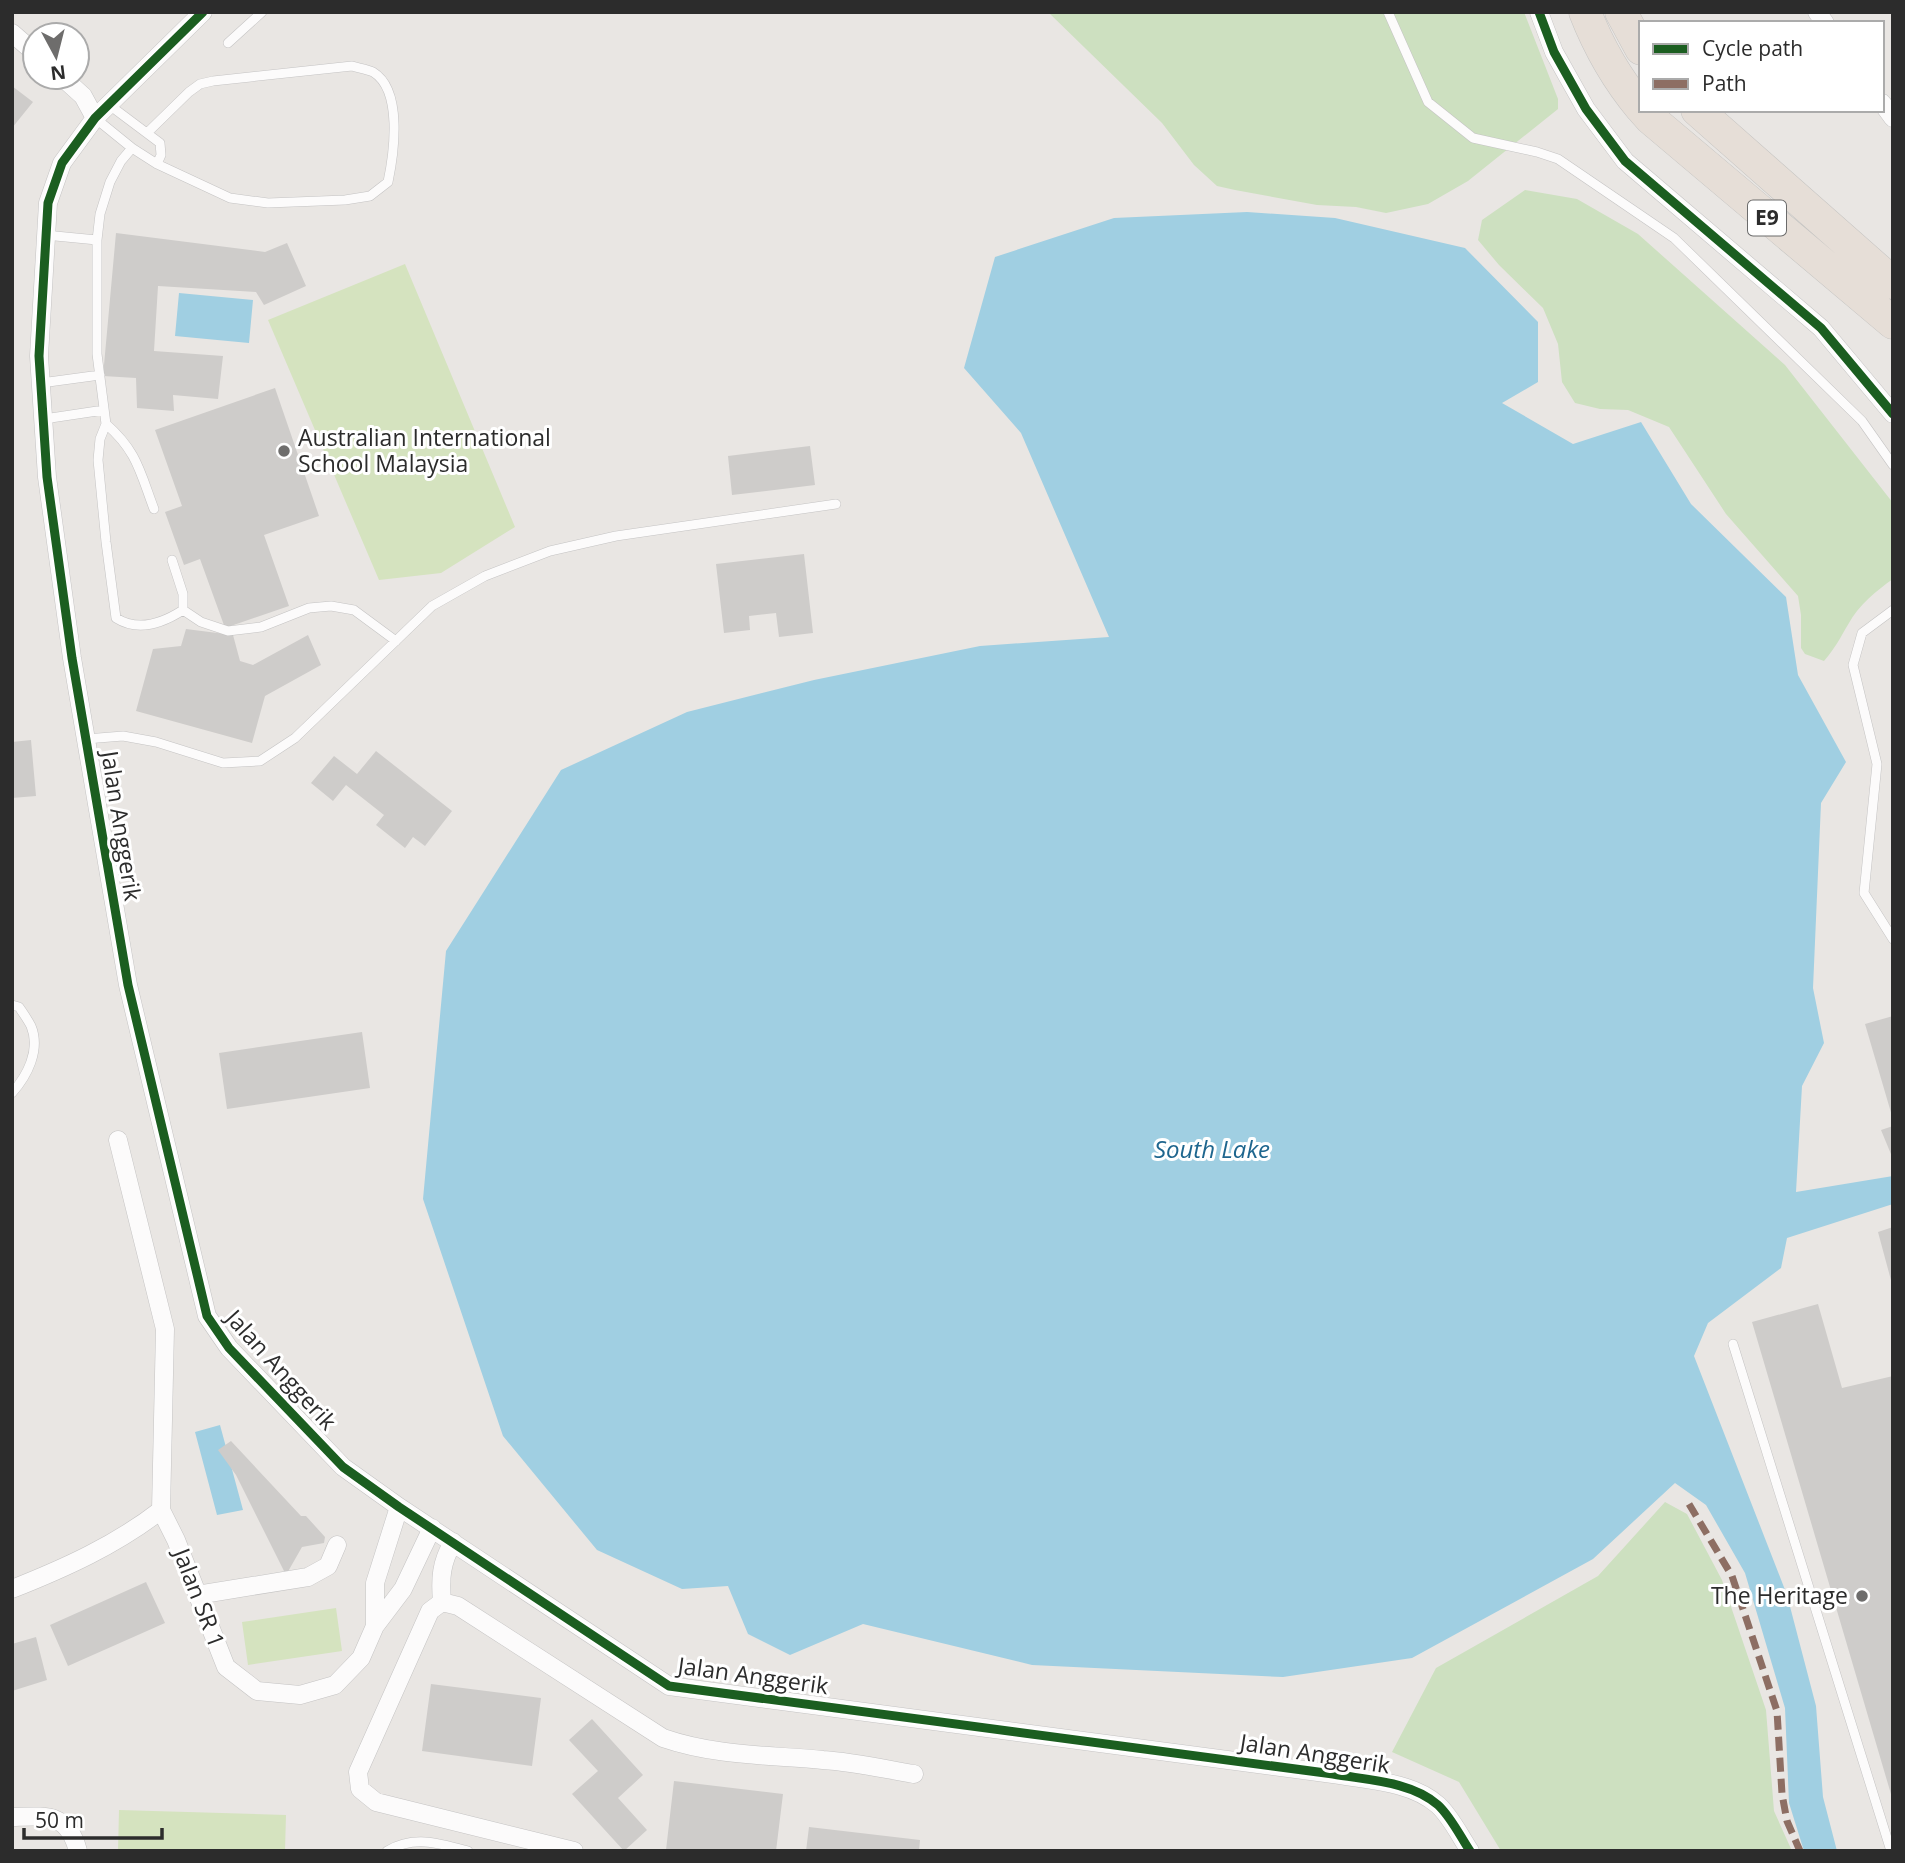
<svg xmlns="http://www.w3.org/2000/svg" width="1905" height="1863" font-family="'Open Sans',sans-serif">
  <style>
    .green { fill: #cde0c0 }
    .pitch { fill: #d5e3bf }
    .water { fill: #a0cfe2 }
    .building { fill: #ceccca }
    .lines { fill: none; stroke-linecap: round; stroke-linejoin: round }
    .lane-casing { stroke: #c4c3c3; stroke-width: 10 }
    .street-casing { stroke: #c4c3c3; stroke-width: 19 }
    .highway-casing { stroke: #c5c4c2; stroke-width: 33 }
    .lane { stroke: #fcfbfb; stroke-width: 9 }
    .street { stroke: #fcfbfb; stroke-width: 18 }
    .highway { stroke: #e6ded7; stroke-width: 32 }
    .quiet { stroke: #8d6e63; stroke-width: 7; stroke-dasharray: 14 7; stroke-linecap: butt }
    .cycleway-casing { stroke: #fff; stroke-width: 13 }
    .cycleway { stroke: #1b5e20; stroke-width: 9 }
    .poi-dot { fill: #6e6d6c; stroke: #fff; stroke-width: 2.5 }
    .labels { text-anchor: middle; stroke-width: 6; stroke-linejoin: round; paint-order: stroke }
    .shield { fill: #fff; stroke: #6b6b6b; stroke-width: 2 }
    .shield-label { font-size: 21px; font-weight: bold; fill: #2c2c2c }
    .poi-label { font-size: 23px; fill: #2c2c2c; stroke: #fff; text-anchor: start }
    .street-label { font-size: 23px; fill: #2c2c2c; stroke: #fff }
    .water-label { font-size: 24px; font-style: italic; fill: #1e668e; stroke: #fff }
  </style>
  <rect width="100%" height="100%" fill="#e9e6e3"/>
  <path class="green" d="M1048 12H1524L1558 99V109L1468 181 1428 204 1386 213 1356 207 1317 205 1235 190 1217 186 1194 165 1162 123Z
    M1525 190 1577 199 1638 234 1785 365 1893 503V579C1877 590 1858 606 1849 623 1840 638 1836 647 1824 661L1805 654 1801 648V615L1798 596 1726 514 1669 427 1628 410 1600 409 1575 403 1562 382 1558 344 1543 308 1499 265 1478 240 1482 220Z
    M1665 1502 1687 1514 1722 1580 1766 1710 1774 1811 1792 1851H1501L1459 1782 1392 1752 1436 1668 1598 1576Z"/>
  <path class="pitch" d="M405 264 515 527 441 573 379 580 268 320Z
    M336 1608 342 1651 248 1665 242 1622Z
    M119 1810 286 1815 285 1851H118Z"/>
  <path class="water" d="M1247 212 1335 218 1465 248 1538 322V382L1502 403 1573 444 1641 422 1691 504 1786 597 1798 675 1846 762 1821 803 1813 988 1824 1043 1802 1086 1796 1192 1893 1176V1204L1787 1238 1781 1268 1708 1323 1694 1356 1787 1595 1816 1706 1823 1797 1837 1851H1804L1789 1803 1785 1708 1745 1573 1706 1505 1675 1483 1593 1559 1412 1658 1283 1677 1032 1665 863 1624 790 1655 748 1634 728 1586 682 1589 597 1550 503 1436 423 1199 446 951 561 770 687 712 814 680 980 646 1109 637 1021 433 964 368 995 257 1114 218Z
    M179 293 253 300 249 343 175 336Z
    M220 1425 243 1510 217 1515 195 1432Z"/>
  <path class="building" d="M12 86 33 102 12 128Z
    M116 233 265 252 287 243 306 286 264 305 256 292 158 286 154 351 223 356 218 399 173 395 174 411 137 408 136 378 103 376Z
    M275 388 319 516 264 535 289 606 225 628 200 559 184 565 165 512 182 506 155 430Z
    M810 446 815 485 732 495 728 456Z
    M804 554 813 633 779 637 776 613 749 616 750 630 724 633 716 564Z
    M186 629 233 635 240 661 253 665 308 635 321 665 265 696 252 743 136 711 153 649 181 646Z
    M31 740 36 796 12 798V742Z
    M376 751 452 811 425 846 413 837 405 848 376 825 384 815 346 785 333 801 311 783 334 756 357 774Z
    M1893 1016V1116H1892L1865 1024Z
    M362 1032 370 1088 227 1109 219 1053Z
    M1893 1126V1159L1881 1130Z
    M1893 1227V1284H1892L1878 1232Z
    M1818 1304 1842 1388 1893 1376V1801L1752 1322Z
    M231 1441 301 1516H306L325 1537 324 1543 302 1547 286 1575 236 1475 218 1450Z
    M146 1582 165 1623 68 1666 50 1625Z
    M36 1637 47 1680 12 1691V1644Z
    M431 1684 541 1698 532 1766 422 1751Z
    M592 1719 643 1775 618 1798 647 1830 624 1851 572 1794 598 1771 569 1740Z
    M674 1781 783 1794 776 1851 666 1850Z
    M809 1827 920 1840 919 1851H806Z"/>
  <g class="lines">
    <g class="lane-casing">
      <path id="lane" d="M1388 12 1428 102 1473 138 1537 152 1558 159 1674 238 1862 421 1893 465
        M228 43 262 12
        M108 104 160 143 161 155 157 164
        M95 118 132 148 157 164 230 198 268 203 345 200 370 196 388 182C394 153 403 90 373 72 367 69 358 68 352 66L213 81 200 84 189 92 147 133
        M132 148 121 161 110 182 100 214 97 240V354L106 424 100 439 98 460 106 542 116 618C138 632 163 623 183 610V594L172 560
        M45 235 97 240
        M41 383 100 375
        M44 419 104 410
        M106 424C137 451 140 472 154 509
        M183 610 201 622 228 631 261 627 309 608 331 606 354 610 396 641
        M1893 610 1862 633 1853 665 1877 764 1864 893 1893 939
        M86 739 123 736 156 742 223 763 260 761 295 738 432 606 485 576 550 551 616 536 836 504
        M12 1005 19 1007C23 1013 28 1020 31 1026 41 1050 27 1076 12 1093
        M1733 1344 1891 1851
        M387 1851C414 1835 439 1843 468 1851"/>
    </g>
    <g class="street-casing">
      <path id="street" d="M203 12 95 118 62 163 48 203 39 356 47 477 72 658 128 985 207 1316 229 1348 343 1467 399 1507 669 1686 1333 1774C1366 1780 1411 1781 1438 1805 1451 1817 1460 1836 1470 1851
        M1539 12 1554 52 1586 109 1625 161 1821 328 1893 414
        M1817 12 1825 23
        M12 33 35 53
        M62 77 83 96 95 118
        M1882 103 1893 118
        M118 1140 165 1329 161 1510
        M12 1589C65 1568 116 1545 161 1510L176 1540 226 1667 257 1691 300 1695 335 1685 361 1658 375 1626 403 1589 432 1528
        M197 1595 308 1577 328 1566 337 1545
        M442 1602C440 1578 441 1563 453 1542
        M375 1626V1583L399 1507
        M12 1817C46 1816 68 1812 78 1851
        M574 1851 376 1802 360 1789 358 1772 430 1611 442 1602 458 1606 663 1738C715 1756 769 1755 823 1760 854 1762 884 1769 914 1774"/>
    </g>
    <g class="highway-casing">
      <path id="highway" d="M1585 12C1599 48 1616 78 1641 108
        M1621 12 1641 49
        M1643 110 1651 119 1893 323
        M1697 110 1893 283"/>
    </g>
    <use href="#lane" class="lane"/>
    <use href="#street" class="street"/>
    <use href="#highway" class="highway"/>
    <path class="quiet" d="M1689 1504 1732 1576 1777 1711 1782 1794 1787 1821 1800 1851"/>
    <g class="cycleway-casing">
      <path id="cycleway" d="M203 12 95 118 62 163 48 203 39 356 47 477 72 658 128 985 207 1316 229 1348 343 1467 399 1507 669 1686 1333 1774C1366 1780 1411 1781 1438 1805 1451 1817 1460 1836 1470 1851
        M1539 12 1554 52 1586 109 1625 161 1821 328 1893 414"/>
    </g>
    <use href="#cycleway" class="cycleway"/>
  </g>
  <g class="poi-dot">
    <circle cx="284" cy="451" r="7"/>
    <circle cx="1862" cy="1596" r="7"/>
  </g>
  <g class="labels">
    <rect class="shield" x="1748" y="200.5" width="38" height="35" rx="5"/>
    <g class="shield-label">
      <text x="1767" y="225">E9</text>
    </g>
    <g class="poi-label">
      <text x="298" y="446">Australian International<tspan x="298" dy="26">School Malaysia</tspan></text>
      <text x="1848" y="1604" text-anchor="end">The Heritage</text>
    </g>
    <g class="street-label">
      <text transform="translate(121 826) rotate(81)" y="8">Jalan Anggerik</text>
      <text transform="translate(281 1370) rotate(48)" y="8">Jalan Anggerik</text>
      <text transform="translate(199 1598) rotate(69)" y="8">Jalan SR 1</text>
      <text transform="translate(753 1676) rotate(8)" y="8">Jalan Anggerik</text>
      <text transform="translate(1315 1754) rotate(9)" y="8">Jalan Anggerik</text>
    </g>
    <g class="water-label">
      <text x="1212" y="1158">South Lake</text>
    </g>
  </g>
  <rect width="1905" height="1863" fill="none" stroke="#2c2c2c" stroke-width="28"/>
  <rect x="1639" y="21" width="245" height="91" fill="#ffffff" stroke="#ababab" stroke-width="2"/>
  <rect x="1653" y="44" width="35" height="10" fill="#1b5e20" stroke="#ababab" stroke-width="2"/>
  <text x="1702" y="56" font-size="21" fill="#2c2c2c">Cycle path</text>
  <rect x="1653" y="79" width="35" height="10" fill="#8d6e63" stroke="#ababab" stroke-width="2"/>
  <text x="1702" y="91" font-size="21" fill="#2c2c2c">Path</text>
  <g transform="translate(56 56) rotate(173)"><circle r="33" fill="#ffffff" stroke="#ababab" stroke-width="2"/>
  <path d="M0-5L12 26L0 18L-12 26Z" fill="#6e6d6c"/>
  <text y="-10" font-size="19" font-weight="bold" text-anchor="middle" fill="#2c2c2c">N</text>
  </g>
  <path d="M24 1828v10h138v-10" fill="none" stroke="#2c2c2c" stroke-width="3.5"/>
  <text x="35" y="1828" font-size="21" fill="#2c2c2c" stroke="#ffffff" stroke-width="5" paint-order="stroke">50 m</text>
</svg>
